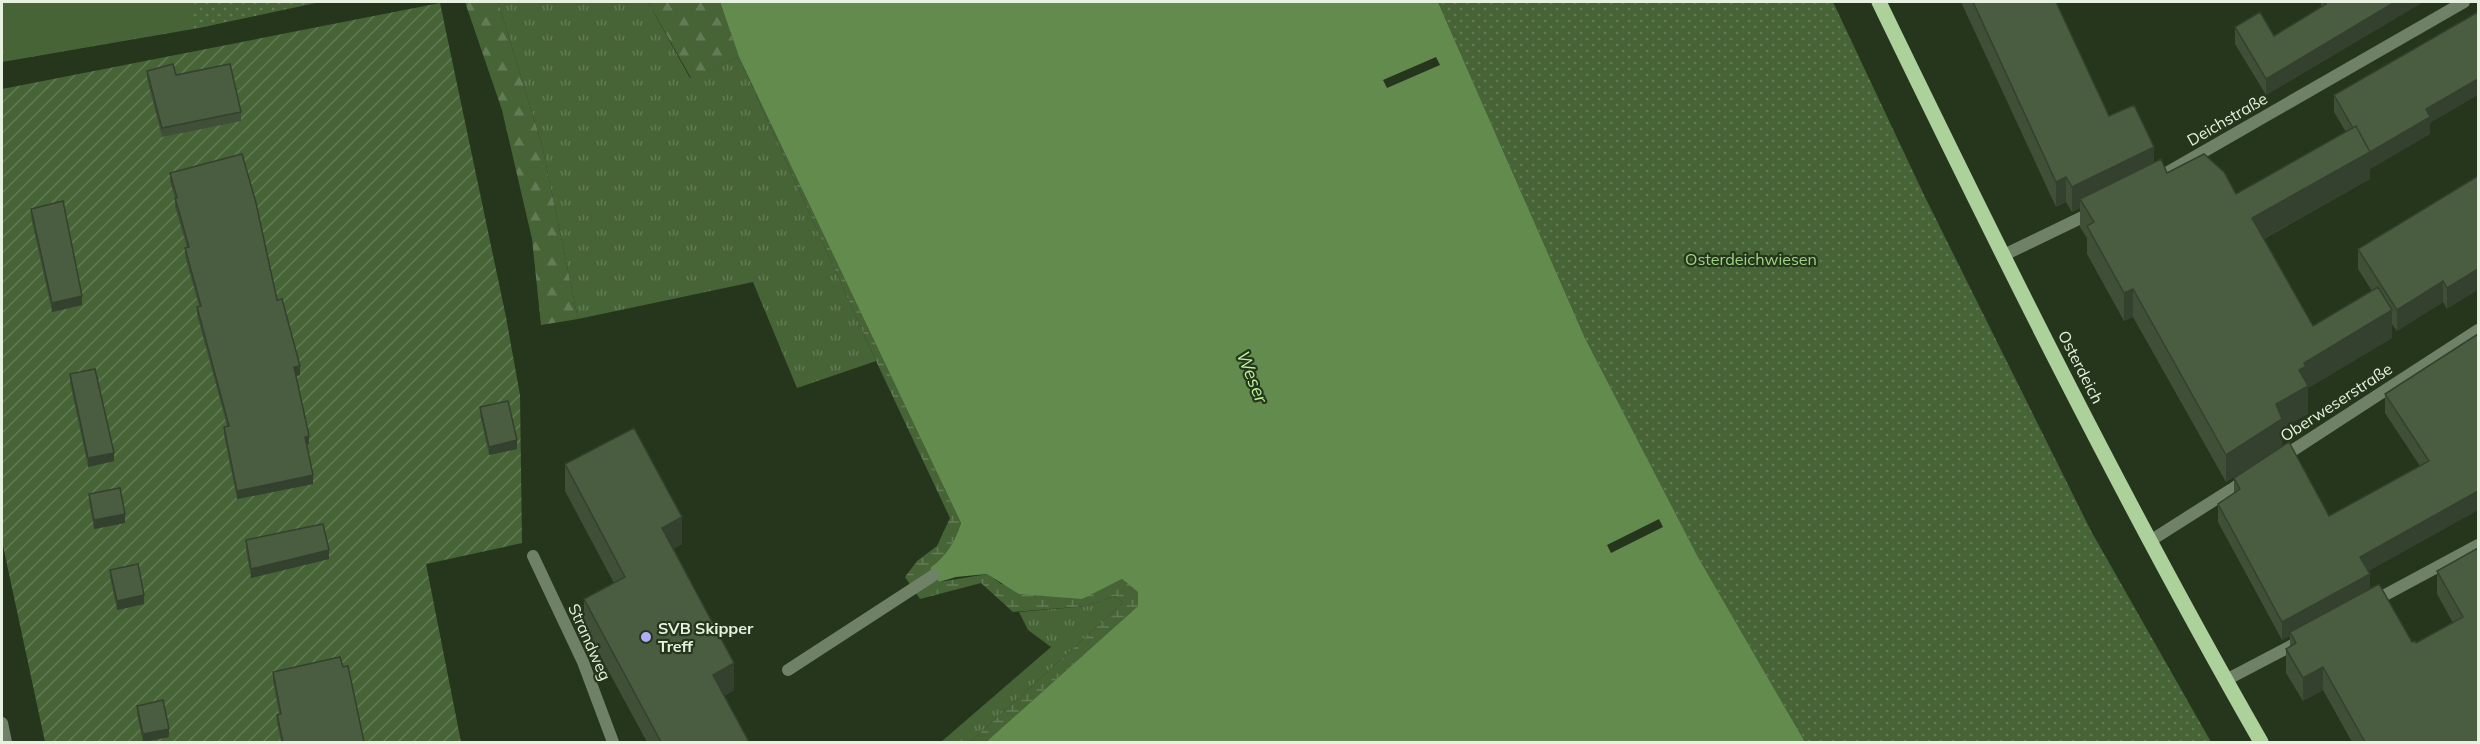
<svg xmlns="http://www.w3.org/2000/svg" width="2480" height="744" font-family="Mulish,sans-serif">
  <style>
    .grass { fill: url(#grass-tufts) }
    .forest { fill: url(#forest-firs) }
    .wetland { fill: url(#wetland-marsh) }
    .park { fill: url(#park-dots) }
    .garden { fill: url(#garden-furrows) }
    .pitch { fill: #476437 }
    .water { fill: #638b4d }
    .pier { fill: #25361c }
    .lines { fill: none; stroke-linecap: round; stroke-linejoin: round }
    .service { stroke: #6f8166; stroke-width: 12 }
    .minor { stroke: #6f8166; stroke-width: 12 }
    .primary { stroke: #acd19a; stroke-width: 15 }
    .wall { fill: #405038 }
    .shaded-wall { fill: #34412e }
    .building { fill: #4b5d41; stroke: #34412e; stroke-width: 1.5 }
    .poi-dot { fill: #b0adfa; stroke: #25361c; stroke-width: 2 }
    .labels { text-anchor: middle; stroke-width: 4.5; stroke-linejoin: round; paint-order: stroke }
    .street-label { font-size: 16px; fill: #e6f1e0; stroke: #25361c }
    .park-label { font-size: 16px; fill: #9ed781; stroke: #25361c }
    .poi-label { font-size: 16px; font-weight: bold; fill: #e6f1e0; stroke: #25361c; text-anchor: start }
    .water-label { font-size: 18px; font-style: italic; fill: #bbf49d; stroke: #25361c }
  </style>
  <defs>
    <pattern id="grass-tufts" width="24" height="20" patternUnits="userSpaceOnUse" patternTransform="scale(1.5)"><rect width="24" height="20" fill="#476437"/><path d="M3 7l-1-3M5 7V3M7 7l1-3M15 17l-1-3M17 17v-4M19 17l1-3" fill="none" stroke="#627b54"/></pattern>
    <pattern id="forest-firs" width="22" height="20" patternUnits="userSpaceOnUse" patternTransform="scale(1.5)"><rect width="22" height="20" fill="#476437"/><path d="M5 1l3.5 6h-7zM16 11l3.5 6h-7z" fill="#627b54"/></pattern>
    <pattern id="wetland-marsh" width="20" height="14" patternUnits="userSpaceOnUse" patternTransform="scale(1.5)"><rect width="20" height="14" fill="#476437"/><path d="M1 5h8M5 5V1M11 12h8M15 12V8" fill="none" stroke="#627b54"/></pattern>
    <pattern id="park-dots" width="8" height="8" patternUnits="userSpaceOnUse" patternTransform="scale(1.5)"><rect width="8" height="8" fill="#476437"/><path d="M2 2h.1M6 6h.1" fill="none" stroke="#627b54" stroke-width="1.8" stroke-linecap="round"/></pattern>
    <pattern id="garden-furrows" width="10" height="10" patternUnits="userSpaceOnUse" patternTransform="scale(1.5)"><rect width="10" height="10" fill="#476437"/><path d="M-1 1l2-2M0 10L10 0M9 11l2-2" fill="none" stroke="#627b54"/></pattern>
  </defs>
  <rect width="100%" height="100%" fill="#25361c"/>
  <path class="grass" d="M498 2H648L690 78 739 57 876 361 797 388 753 282 578 319 542 145Z
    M1115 596 1123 603 970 742H941L1051 647 1028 630 1019 612 1087 606Z"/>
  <path class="forest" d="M465 2H498L542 145 578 319 541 325 532 239 502 110Z
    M648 2H720L739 57 691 78Z"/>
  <path class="wetland" d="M739 57 961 523C954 543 947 555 930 568L939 582 988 574 1001 584 1082 598 1122 579 1139 592 1138 606 986 742H970L1123 603 1115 596 1087 606 1013 612 981 583 920 599 905 577 917 561 937 546 950 518 876 361Z"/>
  <path class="park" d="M2 2H320L199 28 2 62Z
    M1438 2H1833L1924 195 2091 531 2211 742H1805L1698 557 1585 338Z"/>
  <path class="garden" d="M440 3 506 317 520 395 522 543 426 564 461 742H45L2 541V89Z"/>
  <path class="pitch" d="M2 2H189L194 28 5 61 2 42Z"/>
  <path class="water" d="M720 2H1438L1585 338 1698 557 1805 742H986L1138 606V592L1122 579 1082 599 1019 594 987 574 956 577 939 582 930 568C947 555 954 543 961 523L739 57Z"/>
  <path class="pier" d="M1436 57 1440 65 1387 88 1383 80Z
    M1659 519 1663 527 1611 553 1607 545Z"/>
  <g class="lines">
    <path class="service" d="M788 670 934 575"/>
    <path class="minor" d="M2156 179 2464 2
      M2002 256 2093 212
      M2281 458 2478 330
      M2150 541 2246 480
      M533 556 583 662 613 742
      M2372 602 2478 545
      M2226 680 2304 639
      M2 723 6 742"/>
    <path class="primary" d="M1879 2C2000 252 2123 501 2261 742"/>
  </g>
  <path class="wall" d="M1961 2H2056L2109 116 2154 163 2167 173 2236 194 2346 132 2334 112V95L2430 123V134L2370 169V179L2264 239 2313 326 2372 291 2358 269V249L2478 176 2447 309 2443 302 2397 331 2392 324V338L2308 388V414L2282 428V447L2226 482 2133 317 2124 321 2087 254V238L2080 227V208L2072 212 2066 202 2056 207Z
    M2321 2H2423L2266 95 2235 44V27L2274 36 2321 8Z
    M147 71 176 75 241 112V121L162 137 147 79Z
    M170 173 277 300 300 375 296 376 309 444 307 445 313 484 237 499 224 435V427L227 426 197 315V307L199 306 185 257V248H187L175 207V198L170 182Z
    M31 209 82 305 52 312 31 218Z
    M70 374 114 461 88 467 70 383Z
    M2385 394 2478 510 2368 571 2370 589 2412 642 2416 643 2453 623 2437 594V571L2478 548V742H2352L2323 690 2303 701 2286 673V649L2290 647V636L2282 640 2218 522V504L2234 493V478L2329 516 2420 466 2385 413Z
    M480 407 517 449 489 455 480 416Z
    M565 464 682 544 673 549 734 690 724 696 749 742H647L584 626V599L614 583 565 491Z
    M89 494 125 523 94 529 89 502Z
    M246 540 329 559 251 578 246 549Z
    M110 570 144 604 117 610 110 578Z
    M273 672 364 742H281L277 723V715L279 714 273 681Z
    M137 706 169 737 143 742 137 715Z"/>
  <path class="shaded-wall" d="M2395 2H2423L2266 95V79Z
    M2478 79V95L2430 123V134L2370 169V179L2252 245V218L2426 109Z
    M2154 147V172L2080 199V208L2072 212V187Z
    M2066 177V202L2056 207V182Z
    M2478 269V290L2447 309V288Z
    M2443 281V302L2397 331V310Z
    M2133 289V317L2124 321V293Z
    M82 296V305L52 312V303Z
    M2392 310V338L2308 388V414L2282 428V447L2226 482V455L2304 363Z
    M300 366V375L294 376V367Z
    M309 436V444L305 445V437Z
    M517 440V449L489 455V447Z
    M114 453V461L88 467V458Z
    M313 475V484L237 499V491Z
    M2478 491V510L2360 576V557Z
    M125 514V523L94 529V520Z
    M682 517V544L662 555V528Z
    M329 550V559L251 578V569Z
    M2370 574V593L2290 632V636L2282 640V622Z
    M144 595V604L117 610V601Z
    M734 663V690L713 702V675Z
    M2323 667V690L2303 701V678Z
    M169 729V737L143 742V734Z"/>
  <path class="building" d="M1973 2H2056L2109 116 2134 105 2154 147 2072 187 2066 177 2056 182Z
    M2324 2H2395L2266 79 2235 27 2260 12 2274 36 2326 4Z
    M2478 12V79L2426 109 2430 117 2370 152 2356 126 2353 128 2334 95Z
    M173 64 176 75 230 64 241 112 162 128 147 71Z
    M2356 126 2370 152 2252 218 2313 326 2378 287 2392 310 2304 363 2306 366 2299 370 2308 386 2276 404 2282 419 2226 455 2133 289 2124 293 2087 226 2094 222 2080 199 2161 159 2167 173 2204 154 2224 172 2236 194Z
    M242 154 256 203 277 300 282 299 300 366 294 367 309 436 305 437 313 475 237 491 224 427 229 426 197 307 201 306 185 248 189 247 175 198H177L170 173Z
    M2478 176V269L2447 288 2443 281 2397 310 2358 249Z
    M63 201 82 296 52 303 31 209Z
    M2478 334V491L2360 557 2370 574 2282 622 2218 504 2240 489 2234 478 2289 442 2329 516 2429 461 2385 394Z
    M95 369 114 453 88 458 70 374Z
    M508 401 517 440 489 447 480 407Z
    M634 428 682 517 662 528 734 663 713 675 749 742H661L584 599 625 577 565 464Z
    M120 488 125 514 94 520 89 494Z
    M323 524 329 550 251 569 246 540Z
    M2478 548V742H2365L2323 667 2303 678 2286 649 2296 643 2290 632 2379 584 2412 642 2415 641 2416 643 2463 617 2437 571Z
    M138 564 144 595 117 601 110 570Z
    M340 657 343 667 348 666 364 742H283L277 715 281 714 273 672Z
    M163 700 169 729 143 734 137 706Z"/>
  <circle class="poi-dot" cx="646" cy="637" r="6"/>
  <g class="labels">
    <g class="street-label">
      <text transform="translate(2227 119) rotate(-30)" y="6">Deichstraße</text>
      <text transform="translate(2081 367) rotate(63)" y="6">Osterdeich</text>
      <text transform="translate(2336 402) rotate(-33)" y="6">Oberweserstraße</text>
      <text transform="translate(590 642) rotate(66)" y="6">Strandweg</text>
    </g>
    <g class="park-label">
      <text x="1751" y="265">Osterdeichwiesen</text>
    </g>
    <g class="poi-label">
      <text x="658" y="634">SVB Skipper<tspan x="658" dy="18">Treff</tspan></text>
    </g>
    <g class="water-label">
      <text transform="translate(1252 377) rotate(68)" y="6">Weser</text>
    </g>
  </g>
  <rect width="2480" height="744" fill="none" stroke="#e6f1e0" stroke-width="6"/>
</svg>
